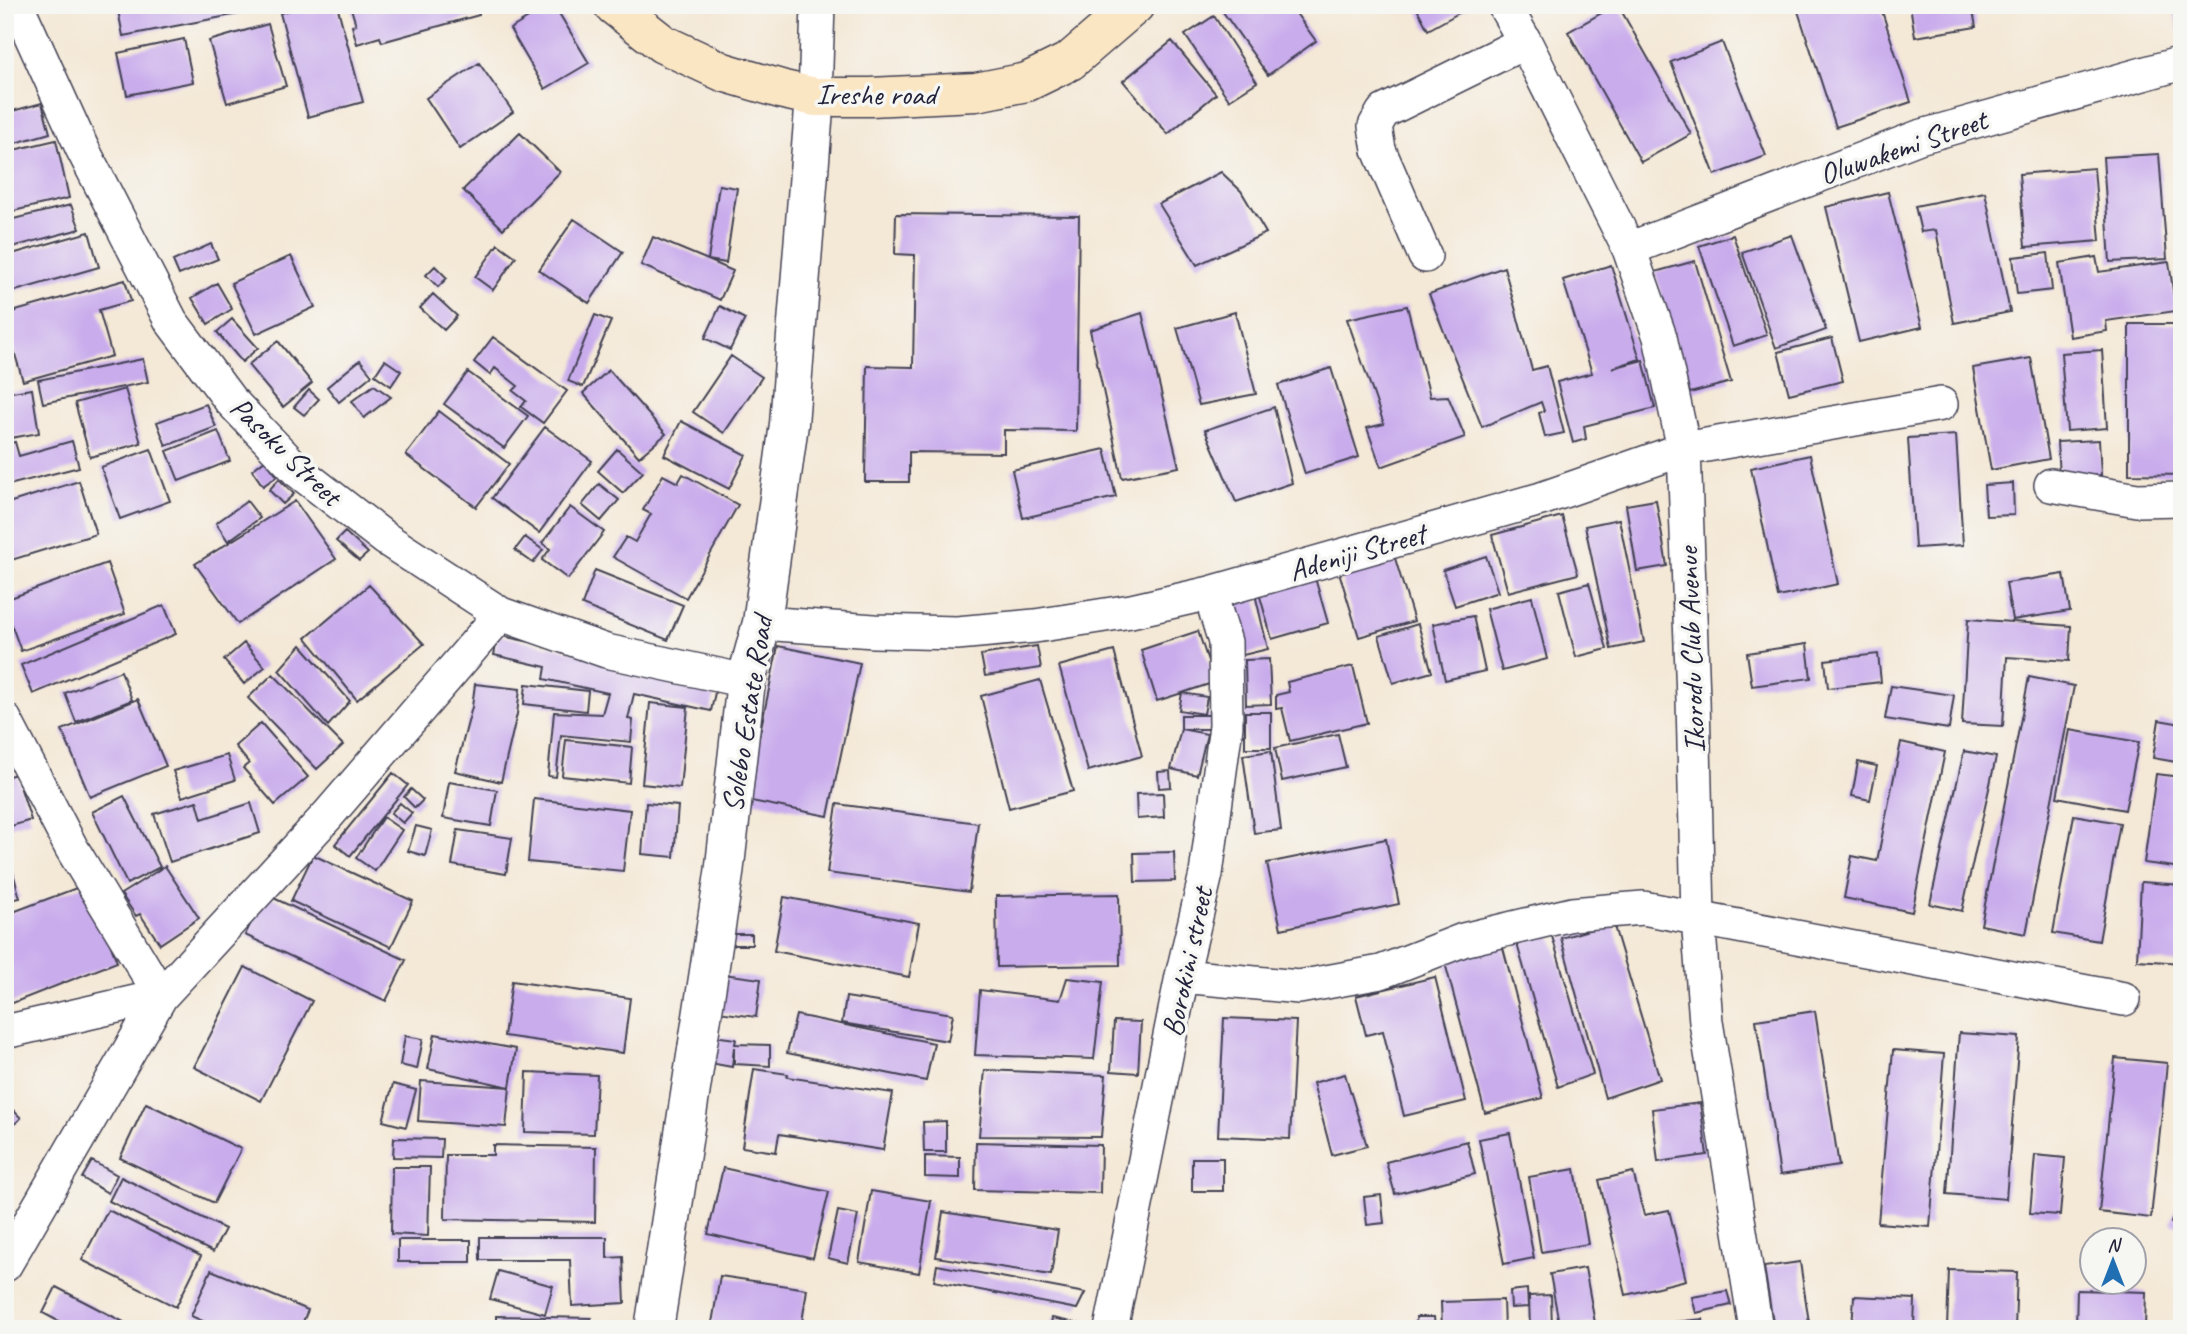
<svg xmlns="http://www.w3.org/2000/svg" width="2187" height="1334" font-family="Caveat,sans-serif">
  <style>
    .building { fill: #c9acec }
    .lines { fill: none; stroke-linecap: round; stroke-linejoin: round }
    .minor-casing { stroke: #424052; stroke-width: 36 }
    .tertiary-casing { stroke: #424052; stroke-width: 41 }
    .secondary-casing { stroke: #424052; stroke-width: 41 }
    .minor { stroke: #fff; stroke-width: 33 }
    .tertiary { stroke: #fff; stroke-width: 38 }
    .secondary { stroke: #fbe6c4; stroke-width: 38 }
    .labels { text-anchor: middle; stroke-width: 7; stroke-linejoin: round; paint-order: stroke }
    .street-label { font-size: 30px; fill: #22223b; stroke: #f6f6f2 }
  </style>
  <rect width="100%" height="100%" fill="#f6f6f2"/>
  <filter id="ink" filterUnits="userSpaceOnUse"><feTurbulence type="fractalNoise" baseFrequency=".0143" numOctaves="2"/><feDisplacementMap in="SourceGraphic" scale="14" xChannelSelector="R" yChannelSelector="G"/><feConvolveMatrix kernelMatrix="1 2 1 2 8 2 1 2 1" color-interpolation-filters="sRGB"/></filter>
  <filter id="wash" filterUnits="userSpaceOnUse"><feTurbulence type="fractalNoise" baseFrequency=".00686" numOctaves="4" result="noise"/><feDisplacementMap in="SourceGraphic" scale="28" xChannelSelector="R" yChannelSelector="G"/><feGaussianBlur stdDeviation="1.57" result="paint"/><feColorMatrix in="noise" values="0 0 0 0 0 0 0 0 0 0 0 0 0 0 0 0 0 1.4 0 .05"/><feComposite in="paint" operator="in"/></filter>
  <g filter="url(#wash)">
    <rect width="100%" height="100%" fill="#f4e8d6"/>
    <g id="blocks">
      <path class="building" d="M117 5H274L275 7 123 36Z
        M307 5H337L363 102 308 117 280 13Z
        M350 5H489V6L478 9 479 15 382 42 380 37 357 44 352 26 356 25Z
        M550 5H554L589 63 545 89 510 29Z
        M1218 5H1290L1316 41 1268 75Z
        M1415 5H1473L1428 30Z
        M1616 5H1618L1691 134 1641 162 1568 32Z
        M1796 5H1880L1911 102 1836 127Z
        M1910 5H1972L1976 27 1915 37Z
        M2173 5H2182V43H2181Z
        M1214 16 1257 82 1229 100 1185 35Z
        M268 24 286 86 227 103 209 41Z
        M184 39 193 82 127 95 118 53Z
        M1172 41 1216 94 1168 134 1123 81Z
        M1722 42 1766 156 1715 175 1671 62Z
        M479 63 513 112 460 149 426 98Z
        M42 103 50 133 5 146V113Z
        M520 133 560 172 503 229 463 190Z
        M56 140 69 198 5 213V152Z
        M2159 154 2167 259 2110 262 2103 157Z
        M2094 168 2100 241 2025 247 2019 174Z
        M1221 172 1241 191 1266 233 1197 265 1159 204Z
        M719 185 737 188 726 263 708 260 733 271 720 300 641 265 653 237 708 260Z
        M1888 192 1922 327 1859 342 1826 207Z
        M1985 192 2010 312 1954 323 1936 230 1921 232 1915 206Z
        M71 205 80 229 5 249V221Z
        M896 214 1079 216 1076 431 1004 430V453L909 452V482H865L867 366 913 367 915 255 895 254Z
        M574 219 623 252 589 303 539 270Z
        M89 232 99 267 5 294V256Z
        M1733 235 1767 335 1733 346 1699 246Z
        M1792 235 1826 330 1776 348 1742 252Z
        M211 244 218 259 179 275 173 261Z
        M498 244 516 257 493 290 475 277Z
        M2048 253 2052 290 2017 294 2013 257Z
        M291 256 315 307 256 334 231 283Z
        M2096 257 2099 272 2169 262 2176 311 2106 321 2107 331 2070 337 2059 263Z
        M1695 261 1731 382 1690 393 1655 272Z
        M1611 265 1640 359 1612 368 1643 360 1655 408 1584 426 1586 439 1573 443 1557 382 1592 373 1563 280Z
        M435 266 447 278 438 287 426 275Z
        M1504 267 1532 370 1547 366 1564 433 1545 437 1539 413 1544 411 1541 402 1482 427 1429 294Z
        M125 280 131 301 99 310 112 356 23 381 5 321V314Z
        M217 283 232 309 208 324 192 298Z
        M433 294 457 316 444 330 420 308Z
        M720 306 745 319 730 350 705 338Z
        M1407 306 1430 397 1448 396 1465 437 1381 467 1367 428 1384 424 1347 319Z
        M1235 312 1256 394 1199 405 1177 328Z
        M1142 313 1179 467 1122 478 1090 330Z
        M595 315 611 321 583 387 568 381Z
        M232 319 258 348 242 362 217 332Z
        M2129 324H2182V475L2129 474Z
        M493 337 567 391 543 423 521 407 526 401 513 391 518 386 495 368 490 375 474 362Z
        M1832 338 1843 381 1789 394 1778 352Z
        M278 341 312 383 283 407 248 365Z
        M2102 350 2107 428 2067 431 2061 353Z
        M731 356 762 377 724 433 693 412Z
        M2031 358 2049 459 1991 470 1973 368Z
        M143 359 148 382 43 403 38 380Z
        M360 360 372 375 339 402 327 387Z
        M385 360 401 371 391 386 375 375Z
        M1331 368 1359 457 1305 474 1278 385Z
        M609 370 666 434 639 457 583 393Z
        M468 372 528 416 504 448 444 404Z
        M374 385 391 397 364 418 352 401Z
        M32 389 39 433 5 439V393Z
        M125 389 141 443 90 457 75 403Z
        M309 390 319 399 304 415 294 407Z
        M206 404 216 427 166 446 157 422Z
        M1274 407 1292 483 1236 502 1205 430Z
        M439 411 509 464 476 507 406 455Z
        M681 421 746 455 729 489 664 455Z
        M545 427 592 461 539 533 492 498Z
        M218 431 230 461 179 481 167 451Z
        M1956 435 1963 545 1915 548 1908 438Z
        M2099 440 2101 475 2059 477 2057 442Z
        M72 441 79 467 5 486V444L15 442 19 456Z
        M151 449 170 501 120 519 101 467Z
        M617 449 643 472 623 493 598 471Z
        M1105 449 1116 497 1023 518 1012 470Z
        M1810 455 1838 584 1778 597 1751 468Z
        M265 460 277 476 263 486 252 470Z
        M683 474 738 505 686 598 613 557 626 537 635 542 651 514 643 510 663 475 678 483Z
        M279 479 294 494 283 504 269 490Z
        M79 481 96 534 5 562V504Z
        M2013 483 2014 515 1986 516 1984 485Z
        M599 484 619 500 601 521 582 505Z
        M1656 500 1667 566 1637 571 1626 505Z
        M247 501 260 518 228 541 216 523Z
        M295 501 336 559 238 624 195 564Z
        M570 507 604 532 568 579 542 560 550 549 542 543Z
        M1562 516 1578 574 1508 592 1492 535Z
        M1619 519 1644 642 1611 649 1585 526Z
        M345 532 368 553 359 561 336 541Z
        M525 537 543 550 533 563 515 550Z
        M1394 555 1414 621 1359 637 1339 572Z
        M1486 556 1498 592 1455 606 1443 570Z
        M107 563 125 614 21 651 5 607V600Z
        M595 570 683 605 668 640 582 605Z
        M2064 574 2070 611 2012 620 2006 583Z
        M1315 578 1328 623 1272 639 1259 593Z
        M1589 583 1607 649 1576 657 1559 591Z
        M369 585 424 644 357 700 306 638Z
        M1255 594 1268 649 1243 655 1230 600Z
        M1532 597 1547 659 1502 671 1486 609Z
        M164 605 176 634 33 694 21 665Z
        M1473 616 1485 671 1445 680 1433 624Z
        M1968 619 2071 626 2069 661 2007 657 2003 726 1962 724Z
        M1418 624 1432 672 1393 683 1379 636Z
        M1198 631 1215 682 1182 693 1207 697 1204 714 1179 710 1182 693 1157 701 1141 650Z
        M498 635 717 683 711 711 634 694 628 719 633 720 631 742 561 735 556 777 548 776 554 712 602 714 608 693 544 679 546 667 494 655Z
        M244 643 265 667 244 684 224 660Z
        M1807 644 1811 678 1752 686 1747 653Z
        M301 645 350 701 328 726 279 670Z
        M778 646 860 663 828 816 746 800Z
        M1037 646 1041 668 985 676 981 655Z
        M1114 651 1142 756 1088 771 1059 666Z
        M1878 654 1881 682 1828 688 1825 660Z
        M1269 659 1271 704 1246 705 1245 660Z
        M1353 666 1367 723 1290 741 1282 708 1276 709V695L1289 692 1287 682Z
        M121 671 132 700 76 722 65 693Z
        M273 674 343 745 317 769 248 698Z
        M2029 677 2074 686 2026 934 1981 925Z
        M1040 680 1073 791 1009 808 981 696Z
        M475 684 520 689 517 714 501 782 455 771 472 707Z
        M526 684 588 691 586 711 524 704Z
        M1891 686 1954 695 1949 729 1885 719Z
        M138 699 166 766 90 797 62 730Z
        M650 703 688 707 680 788 642 784Z
        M1245 712H1271V748H1245Z
        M1181 715H1211V729H1181L1207 734 1197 775 1171 769 1181 729Z
        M2159 720 2182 724V763L2153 758Z
        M261 723 308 777 275 805 243 768 249 763 235 746Z
        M2070 730 2139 742 2125 810 2057 797Z
        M1338 734 1346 767 1282 781 1275 748Z
        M566 740 632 747 629 783 562 776Z
        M1901 742 1945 752 1912 912 1844 898 1852 856 1877 861Z
        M1271 751 1281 830 1254 833 1243 755Z
        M1964 751 1996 757 1962 911 1930 904Z
        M227 755 235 780 182 797 173 771Z
        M1858 762 1877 766 1870 800 1852 796Z
        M1170 771 1171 787 1159 788 1158 772Z
        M393 773 408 785 350 856 335 844Z
        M16 774 31 820 5 828V777Z
        M2156 774 2182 777V868L2144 863Z
        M449 782 497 790 491 826 443 818Z
        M411 789 423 800 415 808 404 797Z
        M1163 793 1164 817 1137 819 1136 794Z
        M124 796 160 867 127 884 92 812Z
        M534 799 630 810 623 871 528 862Z
        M197 801 202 819 251 803 260 833 170 862 154 814Z
        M400 803 412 813 403 823 391 813Z
        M646 803 678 806 674 857 642 854Z
        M837 804 978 823 969 892 827 873Z
        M2074 815 2120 823 2099 941 2053 933Z
        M383 817 402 830 375 871 356 858Z
        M416 826 432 830 425 856 408 851Z
        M458 830 512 838 506 874 452 865Z
        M1386 839 1399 904 1281 929 1267 863Z
        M5 844 20 898 5 901Z
        M1174 852 1175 881 1135 882 1134 853Z
        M313 855 413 901 391 947 291 901Z
        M165 866 199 918 160 944 140 914 136 916 121 894Z
        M2141 882 2182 885V963L2137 960Z
        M87 884 117 962 5 1006V915Z
        M265 894 406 960 386 1001 245 935Z
        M1119 894 1120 965 997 967 996 896Z
        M784 897 919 923 909 977 774 951Z
        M1613 923 1660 1079 1605 1098 1561 938Z
        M1551 933 1593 1074 1558 1087 1517 944Z
        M726 934H752V945H726Z
        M1502 944 1543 1098 1485 1113 1444 959Z
        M245 967 312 1001 261 1101 194 1067Z
        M723 974 761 979 756 1017 718 1012Z
        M1435 977 1466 1101 1404 1116 1383 1031 1366 1035 1356 996Z
        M1067 978 1103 982 1094 1059 975 1055 980 990 1060 1000Z
        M512 981 630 998 623 1053 504 1036Z
        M846 997 953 1014 948 1041 842 1023Z
        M1815 1011 1839 1166 1780 1175 1756 1020Z
        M796 1015 934 1043 926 1081 787 1053Z
        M1224 1018 1296 1021 1290 1139 1218 1136Z
        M1114 1021 1141 1022 1138 1073 1111 1071Z
        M1959 1033 2019 1037 2006 1199 1947 1194Z
        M435 1034 516 1049 510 1087 428 1069Z
        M405 1036 423 1039 417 1069 400 1065Z
        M713 1036 736 1039 735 1044 770 1045V1066L734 1064V1047L732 1067 710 1063Z
        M1893 1050 1944 1054 1930 1227 1878 1223Z
        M2115 1058 2167 1063 2151 1218 2099 1212Z
        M754 1069 788 1074 787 1077 893 1093 883 1150 779 1134 776 1152 742 1147Z
        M985 1070 1106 1075 1101 1137 979 1136Z
        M527 1072 597 1075 594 1134 525 1132Z
        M1345 1074 1367 1146 1332 1155 1313 1083Z
        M421 1081 510 1087 506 1127 418 1121Z
        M393 1084 416 1090 406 1127 383 1121Z
        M5 1102 21 1118 5 1133Z
        M146 1103 241 1149 214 1203 120 1158Z
        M1700 1103 1707 1155 1658 1162 1652 1109Z
        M946 1121V1152H924L923 1122Z
        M1510 1133 1534 1258 1504 1264 1479 1139Z
        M394 1138 442 1139 441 1158 393 1157Z
        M1467 1141 1475 1174 1395 1194 1386 1162Z
        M976 1142 1101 1145 1100 1193 975 1190Z
        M493 1145 596 1147 595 1222 445 1219 446 1155H493Z
        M2035 1155 2065 1158 2060 1215 2030 1213Z
        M925 1156 960 1157V1178L925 1177Z
        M1192 1158H1223V1191H1192Z
        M92 1161 117 1175 108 1193 82 1178Z
        M392 1167H430L428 1236 391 1234Z
        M723 1168 829 1192 813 1258 708 1234Z
        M1575 1169 1588 1244 1541 1252 1529 1177Z
        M1633 1172 1644 1215 1669 1210 1686 1280 1626 1295 1599 1180Z
        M121 1177 225 1229 213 1252 109 1201Z
        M871 1191 931 1201 919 1273 859 1262Z
        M2181 1193H2182V1227L2171 1223Z
        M1381 1195 1384 1223 1367 1225 1364 1197Z
        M108 1210 201 1256 176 1307 82 1260Z
        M838 1211 858 1215 848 1263 828 1258Z
        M943 1212 1058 1230 1051 1275 936 1257Z
        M480 1237H607V1258L623 1257 625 1303 572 1306 570 1260H480Z
        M398 1240H471V1262H398Z
        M1800 1262 1810 1329H1774L1764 1267Z
        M937 1265 1085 1293 1077 1309 934 1281Z
        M1585 1268 1595 1323 1560 1329 1550 1274Z
        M211 1270 308 1310 300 1329H221L191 1316Z
        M1949 1270 2017 1272 2015 1329H1947Z
        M498 1271 553 1286 545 1314 490 1299Z
        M720 1276 807 1289 801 1329H711Z
        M56 1287 137 1329H73L43 1313Z
        M1527 1289 1528 1307 1511 1308 1510 1291Z
        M2077 1290 2146 1292 2145 1329H2076Z
        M1727 1291 1731 1305 1696 1313 1692 1297Z
        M1551 1295 1552 1329H1530L1529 1296Z
        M1854 1296 1915 1299 1914 1329H1852Z
        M1503 1300 1504 1329H1442L1441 1302Z
        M496 1316 591 1318V1329H496Z
        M1416 1317H1434L1435 1329H1417Z
        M1052 1318 1081 1324 1080 1329H1050Z
        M1703 1319 1704 1329H1624V1327Z"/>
    </g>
  </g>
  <g filter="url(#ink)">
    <use href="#blocks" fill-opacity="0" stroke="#424052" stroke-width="2"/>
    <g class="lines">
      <g class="minor-casing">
        <path id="minor" d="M17 5 82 148 171 321 230 400 298 471 386 539 501 614 606 651 746 681
          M1504 5 1525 42 1629 249 1660 337 1684 449 1693 699 1698 918 1706 1022 1756 1329
          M815 97 818 5
          M1629 249 1919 137 2182 63
          M1425 256 1379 150 1375 126 1383 112 1525 42
          M2051 485 2137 500 2182 499
          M762 623 874 631 957 633 1035 626 1131 611 1210 593 1541 499 1684 449 1941 404
          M5 720 71 847 161 996 5 1032
          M1182 976 1299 987 1381 972 1463 940 1572 914 1643 908 2124 999
          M5 1265 161 996 328 815 501 614
          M1111 1329 1182 976 1206 874 1226 726 1225 642 1210 593"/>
      </g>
      <g class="tertiary-casing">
        <path id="tertiary" d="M654 1329 724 874 746 681 762 623 789 424 815 97"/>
      </g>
      <g class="secondary-casing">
        <path id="secondary" d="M613 5 663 44 723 72 784 90 815 97H870L976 92 1027 82 1070 61 1135 5"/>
      </g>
      <use href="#minor" class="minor"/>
      <use href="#tertiary" class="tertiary"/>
      <use href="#secondary" class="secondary"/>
    </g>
  </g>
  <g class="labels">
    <g class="street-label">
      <text x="876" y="104">Ireshe road</text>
      <text transform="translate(1903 147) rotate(-19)" y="10">Oluwakemi Street</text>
      <text transform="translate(286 451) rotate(44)" y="10">Pasoku Street</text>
      <text transform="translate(1357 552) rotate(-16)" y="10">Adeniji Street</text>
      <text transform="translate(1691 650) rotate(-92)" y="10">Ikorodu Club Avenue</text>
      <text transform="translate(747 714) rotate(-81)" y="10">Solebo Estate Road</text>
      <text transform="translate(1187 962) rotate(-78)" y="10">Borokini street</text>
    </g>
  </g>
  <rect width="2187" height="1334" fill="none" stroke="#f6f6f2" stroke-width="28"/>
  <g transform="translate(2113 1261)"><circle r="33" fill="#f6f6f2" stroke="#a1a1a9" stroke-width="2"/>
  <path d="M0-5L12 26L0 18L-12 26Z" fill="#1f6fb2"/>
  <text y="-10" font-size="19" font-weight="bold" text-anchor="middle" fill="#22223b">N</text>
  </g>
</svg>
